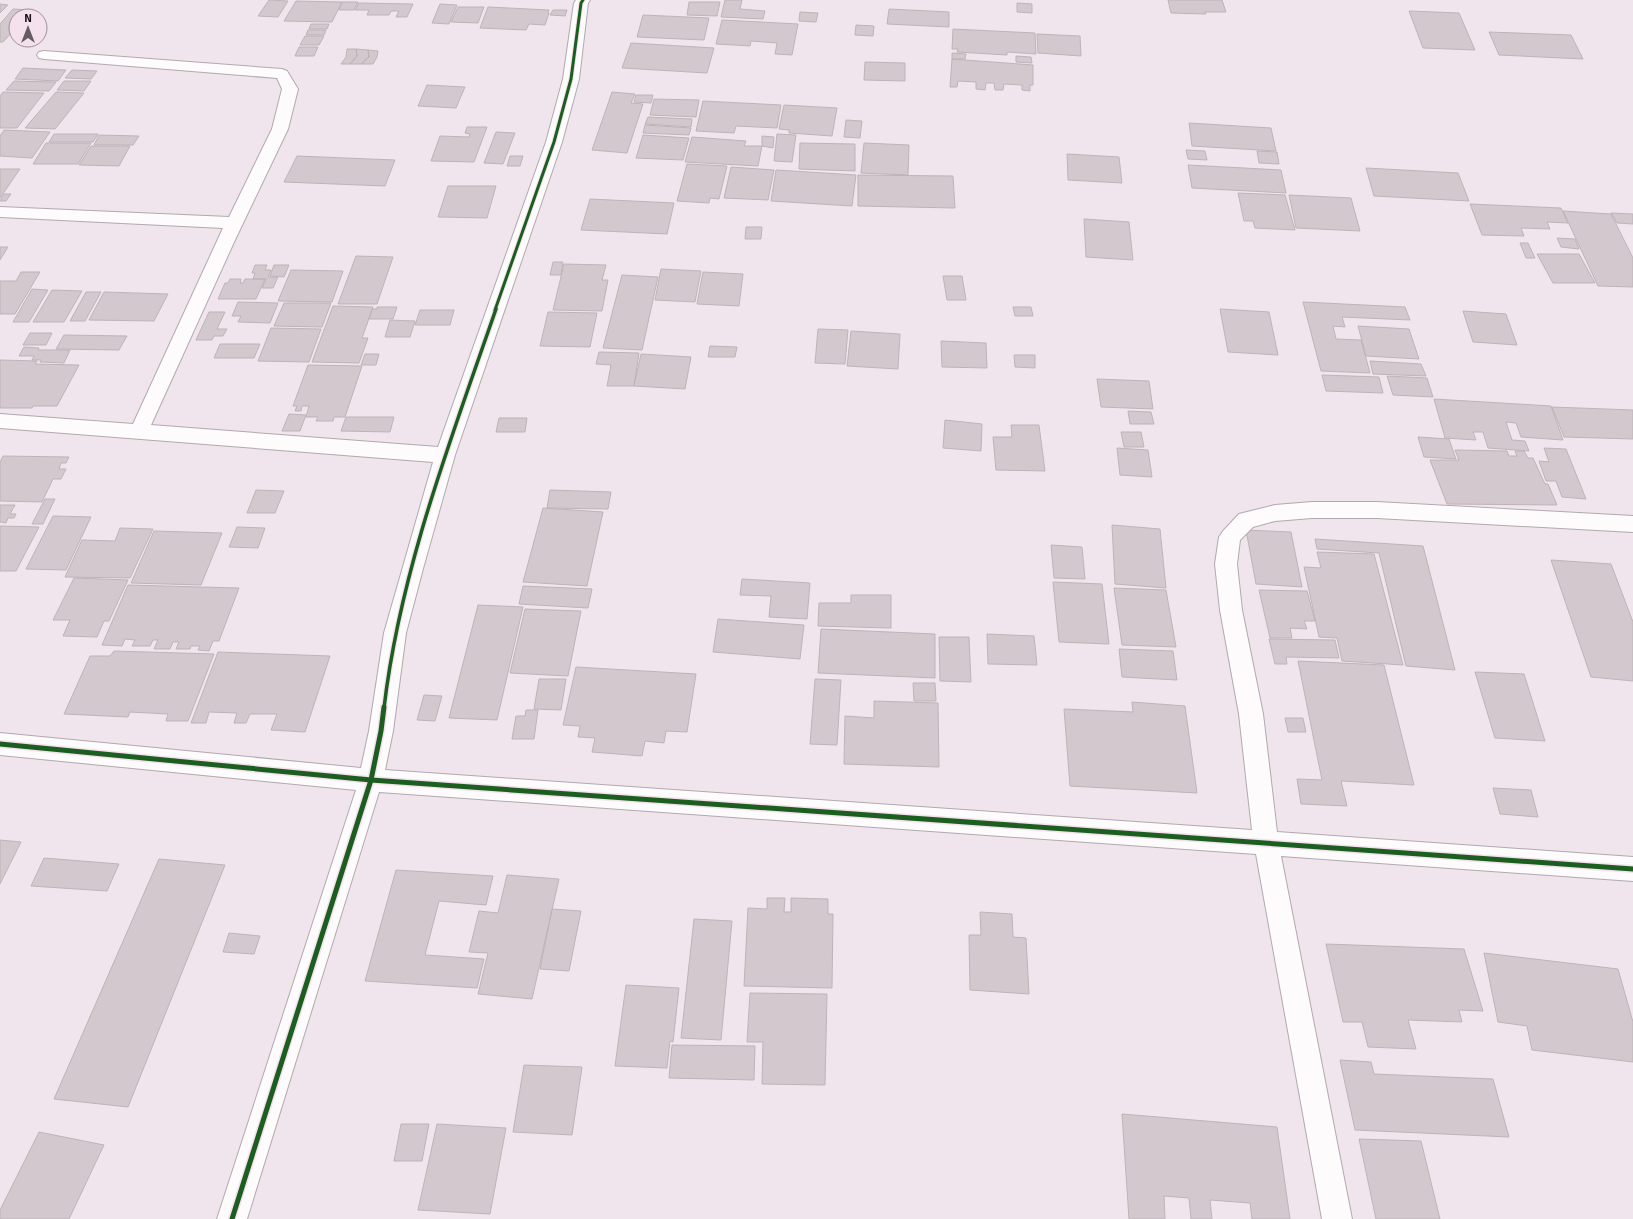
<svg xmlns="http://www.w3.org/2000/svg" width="1633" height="1219" font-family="Signika,sans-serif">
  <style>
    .building { fill: #d2c8cd; stroke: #bdb4b8 }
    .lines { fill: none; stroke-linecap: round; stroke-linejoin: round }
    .minor-casing { stroke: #b1a9ae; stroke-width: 2 }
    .minor { fill: #fdfbfc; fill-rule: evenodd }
    .cycleway-far2-casing { stroke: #f4e1ed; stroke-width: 5 }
    .cycleway-far1-casing { stroke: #f4e1ed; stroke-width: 6 }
    .cycleway-casing { stroke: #f4e1ed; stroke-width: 8 }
    .cycleway-far2 { stroke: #1b5e20; stroke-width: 3 }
    .cycleway-far1 { stroke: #1b5e20; stroke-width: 3.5 }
    .cycleway { stroke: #1b5e20; stroke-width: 5 }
  </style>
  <rect width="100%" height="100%" fill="#f0e5ec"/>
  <path class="building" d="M269 0 288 1 278 17 258 16Z
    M725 0H742L740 9 765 11 763 19 721 17Z
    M1168 0H1222L1226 12H1205L1206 14 1171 13Z
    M296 1 342 2 332 22 284 21Z
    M342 2H358L354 10H339Z
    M689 2H720L717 16 687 15Z
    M359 3 413 4 407 17H396L399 11H391L389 15H367L369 10H355Z
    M1017 3 1032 4V13L1017 12Z
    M0 4 8 5 0 13Z
    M440 4 457 5 449 24 432 23Z
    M458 7H484L478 23 451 22Z
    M488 7 549 10 548 13H549L545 25 529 24 526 30 480 28Z
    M13 9 32 10 27 16H16V28L3 42H0V24Z
    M889 9 949 12V27L887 24Z
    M553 10H567L565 16 550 15Z
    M1409 11 1459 13 1475 50 1423 48Z
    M800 12 818 13 816 22 799 21Z
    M643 15 709 18 704 40 637 37Z
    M722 20 798 24 792 55 775 54 777 43 751 41 750 46 716 44Z
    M311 24H329L327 29H309Z
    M856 25 874 26 873 36 855 35Z
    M953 29 1035 33 1036 54 1007 52V55L957 52 958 49H952Z
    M308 30H326L324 35H306Z
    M1489 32 1571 35 1583 59 1499 55Z
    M1037 34 1080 36 1081 56 1038 53Z
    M305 36H324L319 45H300Z
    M631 43 714 48 707 73 622 68Z
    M299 47H318L314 56H295Z
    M347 49H356L357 56 350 64H341L346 57Z
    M356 49 368 50 369 57 361 64H350L357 56Z
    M368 50 378 51 377 57 373 64H361L369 57Z
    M952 53 966 54 965 59H952Z
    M1016 56 1031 57 1032 63 1016 62Z
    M952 59 1033 65V85H1030V91L1022 90V85L1004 84 1003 90H995L994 83H986L985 90 976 89V82L958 81 957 87H950Z
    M865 62 905 63V81L864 80Z
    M23 68 66 70 58 81 15 79Z
    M72 70 97 71 91 79 65 78Z
    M14 81 56 82 49 91 6 90Z
    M64 81H91L84 91 57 90Z
    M427 85 465 87 456 108 418 106Z
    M3 92 44 93 17 128H0V96Z
    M56 92 84 93 55 129 25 128Z
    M612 92 635 94 631 103 643 104 627 153 592 150Z
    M636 95H653L651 103 634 102Z
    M654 99 699 100 696 117 650 115Z
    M703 101 781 105 777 128 736 126 734 133 696 131Z
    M784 105 837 108 832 136 789 133V130L779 129Z
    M648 117 692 119 691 127 645 124Z
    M846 120 862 121 860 138 844 137Z
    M1189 123 1271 128 1276 151 1192 146Z
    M645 125 691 128 689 135 643 133Z
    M467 127H487L474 162 431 161 440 136 469 137 470 134 465 133Z
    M4 130 50 132 32 158 0 156V136Z
    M496 132 515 133 503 164 484 163Z
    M54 134H98L93 142H49Z
    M777 134 796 135 792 162 774 161Z
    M99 135 139 136 133 145H94Z
    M643 135 689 138 683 160 636 158Z
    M762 136 774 137 773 148 762 146Z
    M692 137 746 141 744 146H762L758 166 685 162Z
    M46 143H91L78 164H33Z
    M800 143 855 144V171L799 169Z
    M864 143 909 145 908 175 861 173Z
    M91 146H130L119 166 79 165Z
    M1186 150 1205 151 1207 160 1188 159Z
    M1257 151 1277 152 1279 164 1259 163Z
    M1067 154 1119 157 1122 183 1068 180Z
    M297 156 395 160 385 186 284 182Z
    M510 156H523L520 166H507Z
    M687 164 727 166 719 199 710 198 709 203 677 201Z
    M1188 165 1281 170 1286 193 1192 188Z
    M731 167 774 170 768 200 724 198Z
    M1366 168 1458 173 1469 201 1374 196Z
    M0 169H20L0 198Z
    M776 170 856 175 852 206 771 201Z
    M858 175 953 176 955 208 858 206Z
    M448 186H496L487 218 438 217Z
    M1238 193 1285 195 1295 230 1255 228 1253 221H1244Z
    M4 194H11L6 201H0Z
    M1289 195 1351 198 1360 231 1296 228Z
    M590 199 674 203 667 234 581 230Z
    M1470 204 1561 208 1568 223 1547 222 1550 229 1521 228 1524 236 1482 235Z
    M1563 211 1611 214 1633 258V287L1598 286Z
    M1611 213 1633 214V224L1617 223Z
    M1084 219 1129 222 1133 260 1086 257Z
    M746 227H762L761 239H745Z
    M1557 238 1575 239 1579 249 1561 247Z
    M1520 243H1528L1535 258H1526Z
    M0 247H8L0 260Z
    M1537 254H1579L1595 283H1553Z
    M356 256 393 257 377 304H338Z
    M553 262H563L561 275H550Z
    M564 264 606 265 602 280H608L602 311 553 310Z
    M255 265H267L265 270H271L268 277H278L273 288H262L266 279H253L255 273H252Z
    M274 265H289L284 277 270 276Z
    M661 269 701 271 695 302 655 300Z
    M291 270 343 271 332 302 278 301Z
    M21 272H40L15 314H0V281H16Z
    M703 272 743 274 739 306 697 304Z
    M622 275 658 277 642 350 603 348Z
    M943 276H962L966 300H947Z
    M230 279H241L240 283H243L245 279H265L256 299H218L225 283H228Z
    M32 289 48 290 29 322H13Z
    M52 290 82 291 64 322H33Z
    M86 292H101L85 321H70Z
    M104 292 168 294 154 321 89 320Z
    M238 302 278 303 270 323 238 322 241 316H232Z
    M1303 302 1405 307 1410 320 1342 317 1345 327 1333 326 1336 339 1361 340 1370 373 1321 371Z
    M284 303H331L322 327 274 326Z
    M333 306 373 307 362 338H368L359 363 312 362Z
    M377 307H397L393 319H369L372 309H377Z
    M1013 307H1031L1033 316H1015Z
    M1220 309 1269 312 1278 355 1228 352Z
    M420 310H454L450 325H415Z
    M1463 311 1506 314 1517 345 1473 342Z
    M209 312H225L217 329H227L223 336H214L212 340H196Z
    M548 312 597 313 590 347 540 346Z
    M390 320 415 321 410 337H385Z
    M1358 326 1409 329 1419 359 1366 356Z
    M271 328 321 329 309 362 258 361Z
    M818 329 848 330 845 364 815 363Z
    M851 331 900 334 898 369 847 366Z
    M30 333H52L46 345H23Z
    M64 335 127 336 119 350 56 349Z
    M941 341 986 343 987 368 942 367Z
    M220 344H260L254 358H214Z
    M710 346 737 347 735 357H708Z
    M24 347 39 348 38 350H70L64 363 40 362 41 360H32L34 356H19Z
    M599 352 639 353 634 386H607L611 365 596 364Z
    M365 354H379L376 365H361Z
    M641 354 691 357 685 389 634 386Z
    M1014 355H1035V368L1015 367Z
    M0 360 37 361 35 364 79 365 57 406H33L32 408H0Z
    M1370 361 1421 364 1426 376 1373 374Z
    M308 365 362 366 345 417H334L333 421H316L318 417H306L309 406H302L301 411H295L297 406H293Z
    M1322 375 1379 377 1383 393 1326 391Z
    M1387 376 1427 378 1433 397 1393 395Z
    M1097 379 1149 381 1153 409 1101 407Z
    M1434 399 1551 406 1563 440 1521 437 1516 423 1506 422 1512 440 1525 441 1529 451 1488 448 1483 432H1473L1476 440 1445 438Z
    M1552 407 1633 410V439L1564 437Z
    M1128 411 1151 412 1154 424H1130Z
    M289 414 306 415 300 431H282Z
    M346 417H394L390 432 341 431Z
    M499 418H527L525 432H496Z
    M945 420 982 424 981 451 943 448Z
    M1011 425H1039L1045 471 996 470 993 437H1012Z
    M1121 432H1141L1144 447H1124Z
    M1418 437 1449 439 1456 459 1424 457Z
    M1117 448 1148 450 1152 477 1120 475Z
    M1544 448 1566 449 1586 499 1562 497 1556 481H1546L1539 461 1549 462Z
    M1455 450 1507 451 1509 456H1517L1515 451H1524L1528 458H1533L1545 484H1548L1557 505 1447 504 1430 460H1459Z
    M3 456 69 457 66 463H61L59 469H66L61 479H53L42 502 0 501V462Z
    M256 490 284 491 275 513H247Z
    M550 490 611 492 608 509 547 508Z
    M45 499H55L43 524H32Z
    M0 505H15L10 514H16L14 518H8L6 523 0 522Z
    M543 508 603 512 587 586 523 582Z
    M53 516 91 517 66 570 26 569Z
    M1112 525 1160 529 1166 588 1115 584Z
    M0 526 39 527 16 571H0Z
    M237 527 265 528 258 548 229 547Z
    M120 528 153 529 130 578 65 577 82 540 115 541Z
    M1246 530 1291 532 1302 587 1256 584Z
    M154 531 222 533 201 585 131 583Z
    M1315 539 1423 546 1455 670 1406 666 1379 553 1317 549Z
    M1051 545 1082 547 1085 579 1054 578Z
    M1317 552 1374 554 1403 665 1342 661 1337 638 1319 637 1304 567 1321 568Z
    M1551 560 1611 564 1633 622V681L1591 677Z
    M74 578 128 580 109 621H104L97 637 63 636 70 620H53Z
    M742 579 810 583 807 619 769 617 771 596 740 595Z
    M1053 582 1102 584 1109 644 1059 642Z
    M128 585 239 588 219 641H213L209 651 198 650 200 646H191L190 649H176L179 642H173L170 649H154L158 640H153L150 646H132L135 640 125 639 122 646 102 645Z
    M523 586 592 589 588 608 519 604Z
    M1114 588 1166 590 1176 647 1122 645Z
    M1259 590 1307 591 1315 621H1304L1307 629 1290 628 1292 638H1270Z
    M851 595H891V628L818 626 819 603H851Z
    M478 605 523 607 497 720 449 718Z
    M525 609 581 611 568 676 510 673Z
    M718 619 804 625 800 659 713 652Z
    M821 629 935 634V678L818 673Z
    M987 634 1034 636 1037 665 988 664Z
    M939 637H969L971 682 940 681Z
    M1269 639 1335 640 1339 658 1286 657 1287 664H1275Z
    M1119 649 1173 651 1177 680 1122 677Z
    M114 651 214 654 188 721H166L168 714 130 712 128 717 64 714 90 656H110Z
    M218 652 330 656 305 732 271 730 277 714H250L246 723H234L237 713 209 712 206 723H191Z
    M1298 661 1384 665 1414 785 1341 781 1347 806 1301 804 1297 779 1322 780Z
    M576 667 696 674 687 732 666 731 664 743 645 741 642 756 592 752 595 738 578 737 580 726 563 725Z
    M1475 672 1524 674 1545 741 1495 738Z
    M539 679H566L561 710 534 709Z
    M815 679 841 680 837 745 810 744Z
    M913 683H935L936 701H914Z
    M424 695 442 696 435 721 417 720Z
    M874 701 938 703 939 767 844 764 845 716 874 718Z
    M1132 702 1185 706 1197 793 1070 786 1064 709 1133 712Z
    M526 710H538L534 739H512L516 716H525Z
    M1285 718H1303L1306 732H1288Z
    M1493 788 1531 790 1538 817 1500 814Z
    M0 840 21 842 0 884Z
    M44 858 119 864 107 891 31 886Z
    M159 859 225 865 128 1107 54 1099Z
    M396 870 493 876 486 905 439 901 425 955 484 959 477 988 365 981Z
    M507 875 559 879 532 999 478 994 488 953 469 952 479 911 498 913Z
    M767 898H785L784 912H791V898L828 899V914H833L832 988 744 986 748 908 767 909Z
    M552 909 581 911 569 971 540 969Z
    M980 912 1012 914 1013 937 1026 938 1029 994 970 990 969 935H981Z
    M694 919 732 921 721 1040 681 1038Z
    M229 933 260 936 254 954 223 952Z
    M1326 944 1464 949 1483 1011 1459 1010 1462 1022 1408 1020 1416 1049 1368 1047 1362 1022H1343Z
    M1484 953 1618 969 1633 1022V1062L1532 1050 1527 1026 1498 1022Z
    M626 985 679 988 673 1042 670 1041 667 1068 615 1066Z
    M750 993 827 994 825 1085 762 1084 763 1042H747Z
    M672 1045 755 1046 754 1080 669 1078Z
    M1340 1060 1371 1062 1374 1074 1493 1079 1509 1137 1355 1130Z
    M524 1065 582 1067 572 1135 513 1132Z
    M1122 1114 1277 1127 1290 1219H1252L1250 1203 1210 1200 1212 1219H1191L1189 1198 1164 1196 1165 1219H1129Z
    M401 1124H429L422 1161H394Z
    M437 1124 506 1128 490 1214 418 1210Z
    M39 1132 104 1145 69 1219H0V1210Z
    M1359 1139 1421 1141 1440 1219H1376Z"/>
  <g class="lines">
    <g class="minor-casing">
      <path id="minor" d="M576 0H590L588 3 579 79 562 142 455 455 424 565 406 633 393 731 385 770 1252 830 1239 714 1220 610 1215 564 1219 537 1223 531 1239 514 1275 505 1312 502H1377L1633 516V532L1377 518H1312L1275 521 1253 527 1240 540 1237 564 1242 610 1263 714 1277 832 1633 857V881L1281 856 1352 1219H1322L1256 854 379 792 247 1219H217L356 790 0 755V733L361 768 369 731 384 633 433 462 0 428V414L133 424 223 228 0 217V207L229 217 272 129 282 89 277 78 44 59 39 58 37 55 39 52 44 51 282 69 287 71 298 89 288 129 235 240 151 425 438 447 546 142 563 79 574 3Z"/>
    </g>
    <use href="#minor" class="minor"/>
    <g class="cycleway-far2-casing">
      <path id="cycleway-far2" d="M495 310 554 142 571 79 581 3 583 0"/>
    </g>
    <g class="cycleway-far1-casing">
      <path id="cycleway-far1" d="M384 708C400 571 451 439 496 309"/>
    </g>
    <g class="cycleway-casing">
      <path id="cycleway" d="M0 744 371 780 1633 869
        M232 1219 371 780 381 731 384 707"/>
    </g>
    <use href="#cycleway-far2" class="cycleway-far2"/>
    <use href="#cycleway-far1" class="cycleway-far1"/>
    <use href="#cycleway" class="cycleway"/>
  </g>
  <g transform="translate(28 28)"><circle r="19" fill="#f4e1ed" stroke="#9c8f97"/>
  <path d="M0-3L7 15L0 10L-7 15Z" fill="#645c62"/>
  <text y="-6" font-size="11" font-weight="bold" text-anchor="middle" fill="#191317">N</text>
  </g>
</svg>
